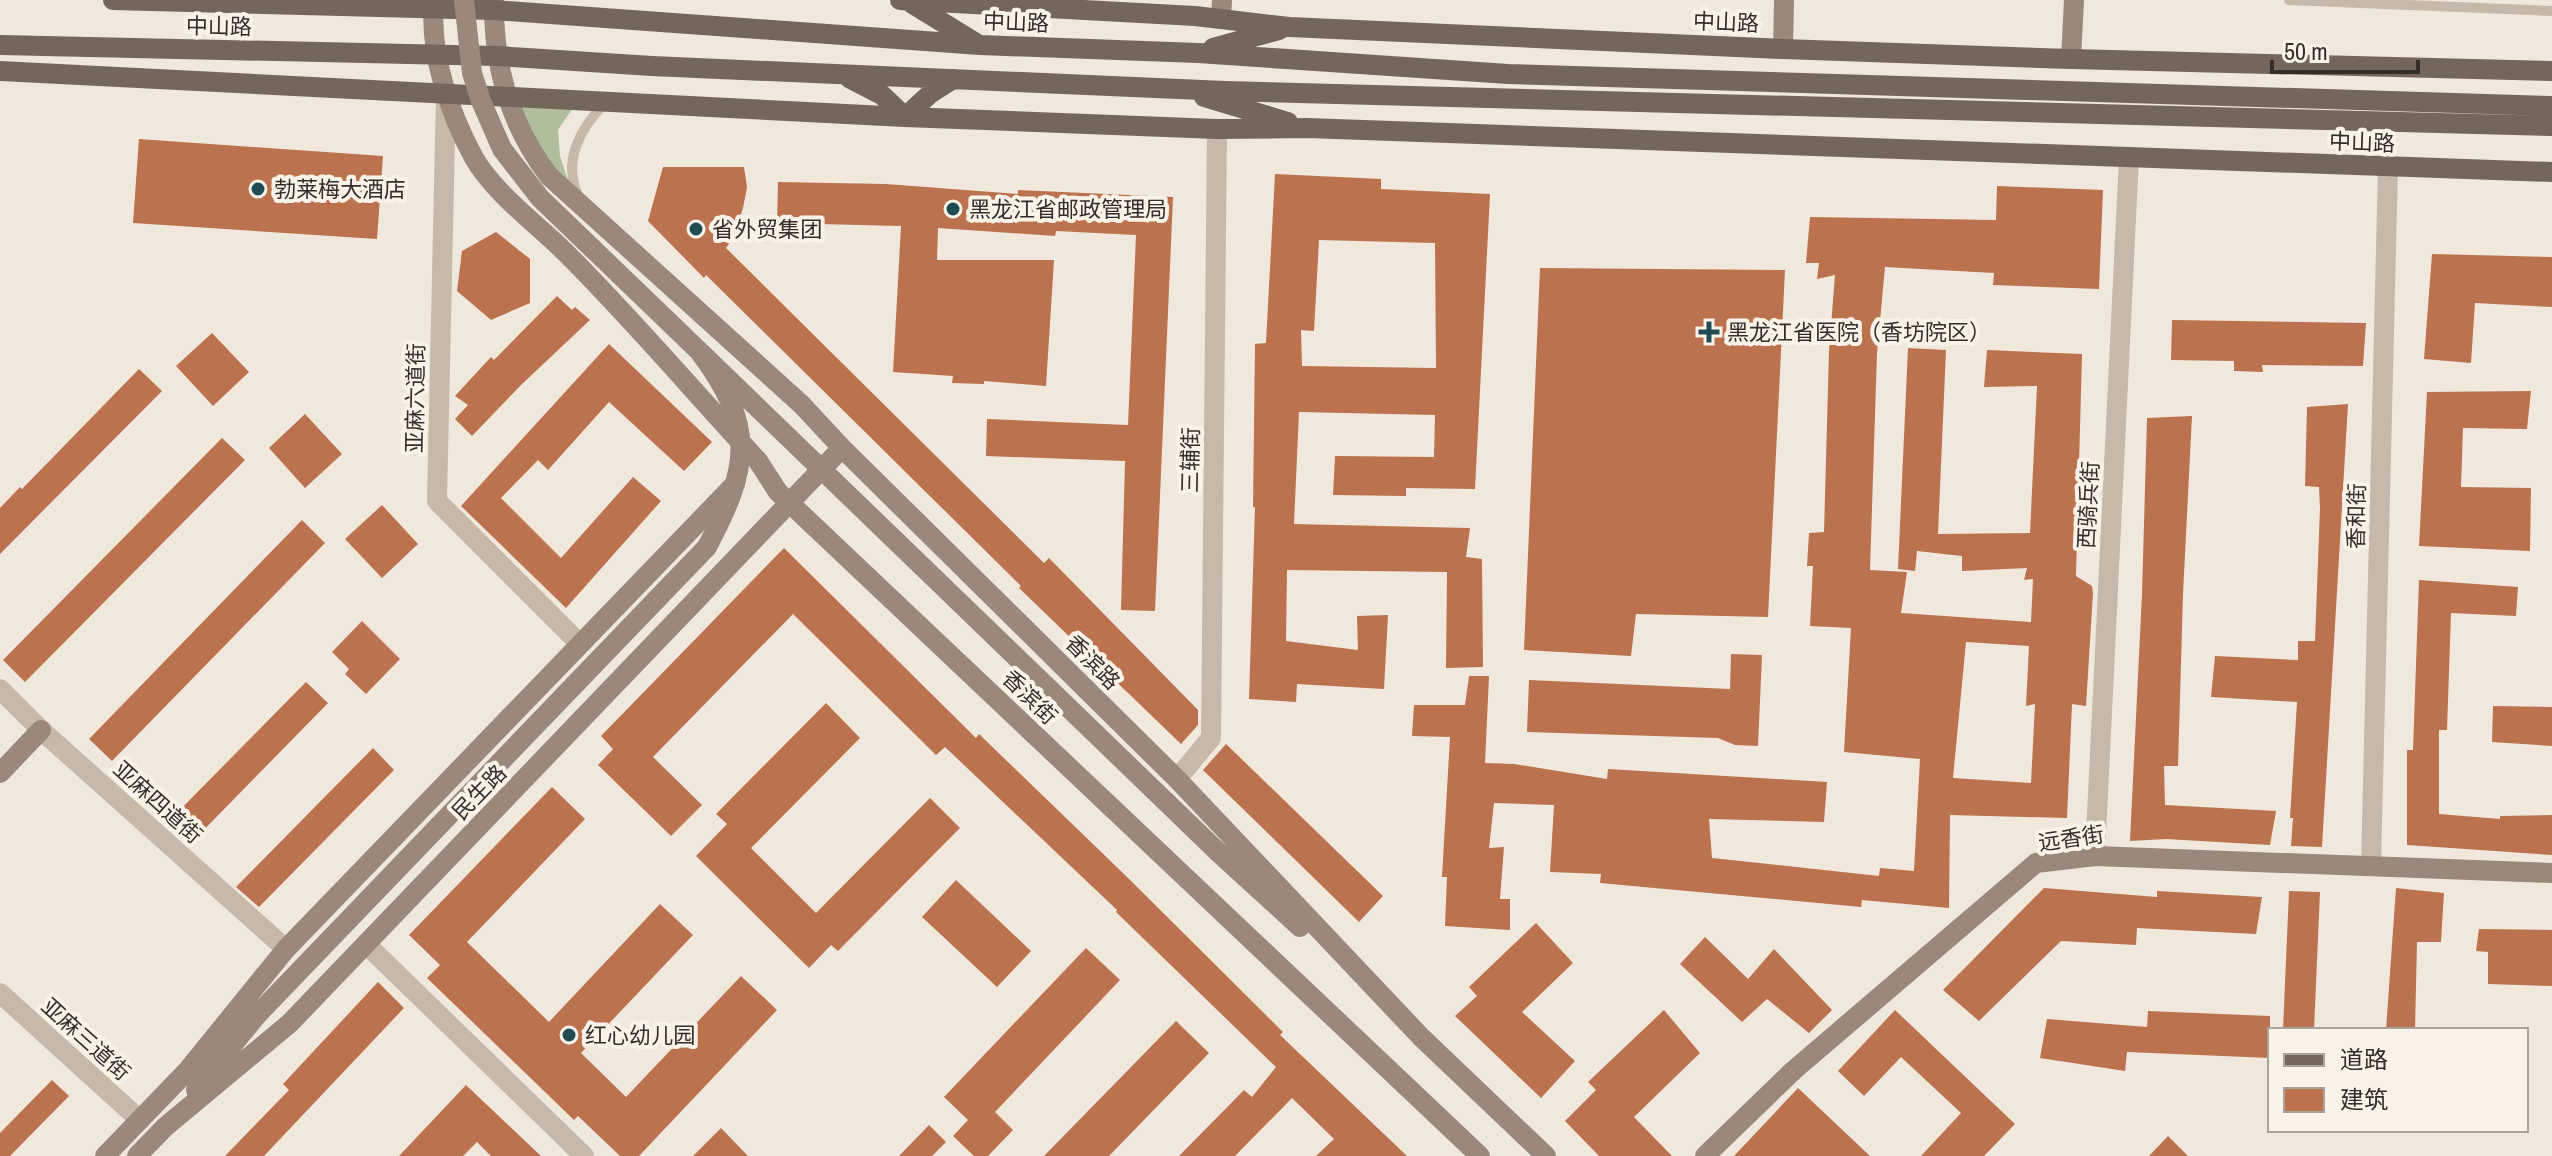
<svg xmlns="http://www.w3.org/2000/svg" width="2552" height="1156" font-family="'Archivo Narrow','Noto Sans SC',sans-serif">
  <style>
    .green { fill: #b0be9d }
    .building { fill: #bc724e; fill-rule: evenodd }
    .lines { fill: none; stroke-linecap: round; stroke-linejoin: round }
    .lane { stroke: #c7b9a9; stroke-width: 10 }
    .street { stroke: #c7b9a9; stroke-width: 20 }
    .secondary { stroke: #9a897b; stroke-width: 20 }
    .primary { stroke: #75665b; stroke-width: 20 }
    .secondary-bridge { stroke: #9a897b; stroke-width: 20 }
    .poi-dot { fill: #214b53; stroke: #f8f2e8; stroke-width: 3 }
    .labels { text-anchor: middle; stroke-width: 8; stroke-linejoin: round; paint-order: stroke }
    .street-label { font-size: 22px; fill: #352d28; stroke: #f8f2e8 }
    .poi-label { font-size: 22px; fill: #352d28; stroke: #f8f2e8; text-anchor: start }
  </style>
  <rect width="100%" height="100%" fill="#f0e8dc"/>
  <path class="green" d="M513 92 583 93 558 130 560 156 568 181 552 175Z"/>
  <path class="building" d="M139 139 383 156 377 239 133 223Z
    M663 167H744L747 187 743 208 734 236 726 248 1044 563 1049 558 1198 710V725L1181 744 1019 588 1021 586 706 275 704 278 648 221Z
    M1275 174 1381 179V189L1490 194 1475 489 1406 488V496L1333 495 1335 456 1434 457 1435 415 1299 412 1294 524 1470 528 1466 557 1482 559 1483 667 1446 668 1447 572 1287 570 1286 641 1358 650 1357 616 1388 615 1384 689 1297 684 1296 702 1249 699 1255 507H1253L1255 344 1266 343ZM1319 240 1435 243 1436 368 1302 366 1301 330 1314 331Z
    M778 182 886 184 1018 194V190L1173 197 1155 611 1121 610 1125 461 986 456 987 419 1128 425 1136 235 1056 231 1055 236 938 228 937 260H1054L1046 386 984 381V384L952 383 953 376 893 372 901 226 777 223Z
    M1997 186 2103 190 2099 289 1993 285 1994 273 1885 267 1877 353 1870 570 1907 572 1901 613 2031 622 2033 579 2024 580 2027 568 1962 571V556L1917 551 1915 571 1898 569 1908 348 1946 350 1938 534 2030 533 2037 386 1984 387 1987 350 2082 354 2076 576 2092 586 2093 593 2086 706 2072 704 2067 818 1950 815 1949 908 1862 900 1861 907 1600 883 1601 874 1550 872 1554 805 1494 803 1489 848 1504 847 1500 899H1510V930L1445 926 1447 877H1442L1450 737 1412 736 1414 705H1465L1469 676H1489L1485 763 1514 764 1607 779 1608 769 1827 782 1824 822 1709 819 1712 858 1879 876 1880 868 1914 871 1920 759 1844 752 1851 628 1810 626 1813 566H1807L1809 533 1824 532 1829 351 1835 275 1817 279 1819 263H1806L1810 217 1996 220ZM1966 642 2029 646 2026 706 2035 704 2031 783 1953 778Z
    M496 232 530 259V303L491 320 457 291 462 251Z
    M2432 254 2552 257V307L2475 303 2471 363 2424 359Z
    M1540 268 1785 270 1768 617 1636 614 1631 656 1524 650Z
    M557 296 572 310 575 307 590 320 521 385 472 436 455 419 468 405 455 396 491 357 494 360Z
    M2172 320 2366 323 2363 366 2262 365 2263 372 2234 371V361L2171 360Z
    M212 333 249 372 213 406 176 366Z
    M609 344 712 442 684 471 609 402 548 470 538 460 501 498 561 558 633 477 661 501 566 608 461 506Z
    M139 369 162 391 0 554V508L20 487 22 489Z
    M2531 391 2527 429 2463 428 2461 487 2531 488 2530 551 2419 546 2427 392Z
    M2348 404 2322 847 2291 846 2293 818H2290L2297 702 2211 697 2215 656 2298 660V641H2315L2320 508 2319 487 2305 486 2307 407Z
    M305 414 342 454 305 488 269 448Z
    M2192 416 2183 594 2178 766H2164L2165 805 2276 811 2270 845 2166 839 2130 841 2142 594 2147 418Z
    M222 438 245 460 25 682 3 660Z
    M382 505 418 544 382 578 345 539Z
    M302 520 325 543 112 761 89 739Z
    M784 548 976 738 979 734 1125 875 1283 1032 1280 1035 1407 1156H1316L1334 1139 1292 1098 1235 1156H1179L1244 1090 1252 1097 1276 1067 1116 912 1117 910 945 747 936 755 793 614 653 757 702 805 671 836 598 765 613 749 601 736Z
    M2419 580 2518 587 2516 616 2451 613 2447 730H2439V814L2500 819V816L2552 815V855L2407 845V750H2413Z
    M362 621 400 659 366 694 345 674 349 669 332 652Z
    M1731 654 1762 655 1758 746 1735 745 1718 738 1527 732 1529 680 1730 689Z
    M306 682 328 703 189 845 167 823Z
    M826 703 860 738 751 848 816 913 930 798 960 828 838 951 831 945 809 968 696 856 727 824 716 814Z
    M2493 706 2552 707V746L2492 742Z
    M1226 744 1383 896 1359 922 1203 770Z
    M373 748 394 770 259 907 236 887Z
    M552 787 585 819 467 942 549 1022 660 904 693 935 581 1053 626 1097 741 976 777 1010 639 1156H620L578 1116 574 1120 427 978 440 965 409 935Z
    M956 880 1031 951 997 987 922 917Z
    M2044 888 2157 897V891L2262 897 2256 934 2137 928 2136 945 2061 941 1979 1021 1943 990Z
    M2396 888 2444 893 2441 942H2417L2415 1030H2386Z
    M2289 891 2320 892 2314 1030H2283Z
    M1536 923 1573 963 1522 1012 1575 1061 1541 1098 1455 1016 1477 996 1469 987Z
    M2479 929 2552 930V986L2488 984V952L2476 951Z
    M1705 937 1748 979 1774 949 1832 1010 1809 1033 1767 999 1742 1022 1680 964Z
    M1086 948 1120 980 995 1112 1013 1130 988 1156H974L953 1136 968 1120 944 1097Z
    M378 982 404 1008 264 1156H225L289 1090 283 1084Z
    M1664 1010 1700 1053 1634 1117 1672 1156H1599L1565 1121 1596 1090 1588 1082Z
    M1895 1010 2015 1124 1984 1156H1921L1961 1113 1901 1057 1864 1096 1838 1071Z
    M2148 1011 2270 1016V1058L2127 1052 2125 1071 2040 1058 2047 1019 2147 1027Z
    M1176 1021 1209 1053 1109 1156H1044Z
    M52 1080 69 1096 10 1156H0V1133Z
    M466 1085 541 1156H491L477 1142 463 1156H399Z
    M1798 1088 1870 1156H1734Z
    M929 1125 946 1142 932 1156H899Z
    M721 1128 748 1156H693Z
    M2168 1136 2188 1156H2149Z"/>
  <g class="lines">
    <path class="lane" d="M2289 0 2552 11
      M578 195C562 161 581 127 605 103"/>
    <path class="street" d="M446 94 437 501 579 643
      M0 689 41 730 286 949
      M1177 779 1211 738 1217 129
      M2095 856 2129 157
      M2371 865 2388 167
      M366 944 584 1156
      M0 993 140 1120"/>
    <path class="secondary" d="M434 0C429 53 449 112 474 158 495 194 538 225 567 254 633 320 694 392 758 461L778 492 1480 1156
      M494 0C493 64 510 125 549 176L802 405 842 448 1177 779 1421 1037 1546 1156
      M1221 19 1222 0
      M1783 49 1784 0
      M2071 59 2074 0
      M0 773 41 730
      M1218 852 1300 927
      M196 1090 257 1015 707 547
      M105 1156 187 1071 286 949 735 484
      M137 1156 165 1127 290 1023 842 448
      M1705 1156 1794 1070 2036 863 2095 856 2552 873"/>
    <path class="primary" d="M113 0 494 10 980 45 1198 53 1508 74 2552 106
      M900 0 1195 16 1289 27 1783 49 2071 59 2552 71
      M911 3 976 43
      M0 45 497 56 652 66 1225 91 2552 126
      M1213 48 1279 30
      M0 71 905 117 1217 129 1307 128 2552 172
      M849 78 882 95 905 117 931 93 953 79
      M1204 97 1288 122"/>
    <path class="secondary-bridge" d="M464 0 472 73 481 101 502 149 540 198 699 351C756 427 750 466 707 547
      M699 351 1218 852"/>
  </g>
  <g class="poi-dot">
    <circle cx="258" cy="189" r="8"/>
    <circle cx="953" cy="209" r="8"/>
    <circle cx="696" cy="229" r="8"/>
    <path d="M1705 320h8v8h8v8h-8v8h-8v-8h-8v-8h8z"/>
    <circle cx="569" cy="1035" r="8"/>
  </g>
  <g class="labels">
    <g class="street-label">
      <text transform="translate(1016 22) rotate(2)" y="8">中山路</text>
      <text transform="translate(1726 22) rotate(2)" y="8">中山路</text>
      <text transform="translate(219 26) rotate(1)" y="8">中山路</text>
      <text transform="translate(2362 142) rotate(2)" y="8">中山路</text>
      <text transform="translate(415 398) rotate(-89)" y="8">亚麻六道街</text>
      <text transform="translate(1190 460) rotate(-89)" y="8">三辅街</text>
      <text transform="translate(2088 505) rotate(-87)" y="8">西骑兵街</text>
      <text transform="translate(2356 516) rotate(-89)" y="8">香和街</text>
      <text transform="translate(1093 662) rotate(45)" y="8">香滨路</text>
      <text transform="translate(1030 697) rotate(44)" y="8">香滨街</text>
      <text transform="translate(479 792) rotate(-46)" y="8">民生路</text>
      <text transform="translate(158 802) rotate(42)" y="8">亚麻四道街</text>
      <text transform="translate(2071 838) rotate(-8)" y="8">远香街</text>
      <text transform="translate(86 1039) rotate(42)" y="8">亚麻三道街</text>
    </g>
    <g class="poi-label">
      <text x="274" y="197">勃莱梅大酒店</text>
      <text x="969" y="217">黑龙江省邮政管理局</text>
      <text x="712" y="237">省外贸集团</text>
      <text x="1727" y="340">黑龙江省医院（香坊院区）</text>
      <text x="585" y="1043">红心幼儿园</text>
    </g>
  </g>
  <rect x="2268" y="1028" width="260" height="104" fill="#f8f2e8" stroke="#aaa39b" stroke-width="2"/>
  <rect x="2284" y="1054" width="40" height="12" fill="#75665b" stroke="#aaa39b" stroke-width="2"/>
  <text x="2340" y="1068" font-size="24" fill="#352d28">道路</text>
  <rect x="2284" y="1088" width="40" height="24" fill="#bc724e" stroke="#aaa39b" stroke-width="2"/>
  <text x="2340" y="1108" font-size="24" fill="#352d28">建筑</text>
  <path d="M2272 60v12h146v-12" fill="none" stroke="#352d28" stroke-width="4"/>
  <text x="2284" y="60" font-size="24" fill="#352d28" stroke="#f8f2e8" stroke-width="6" paint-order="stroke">50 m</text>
</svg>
